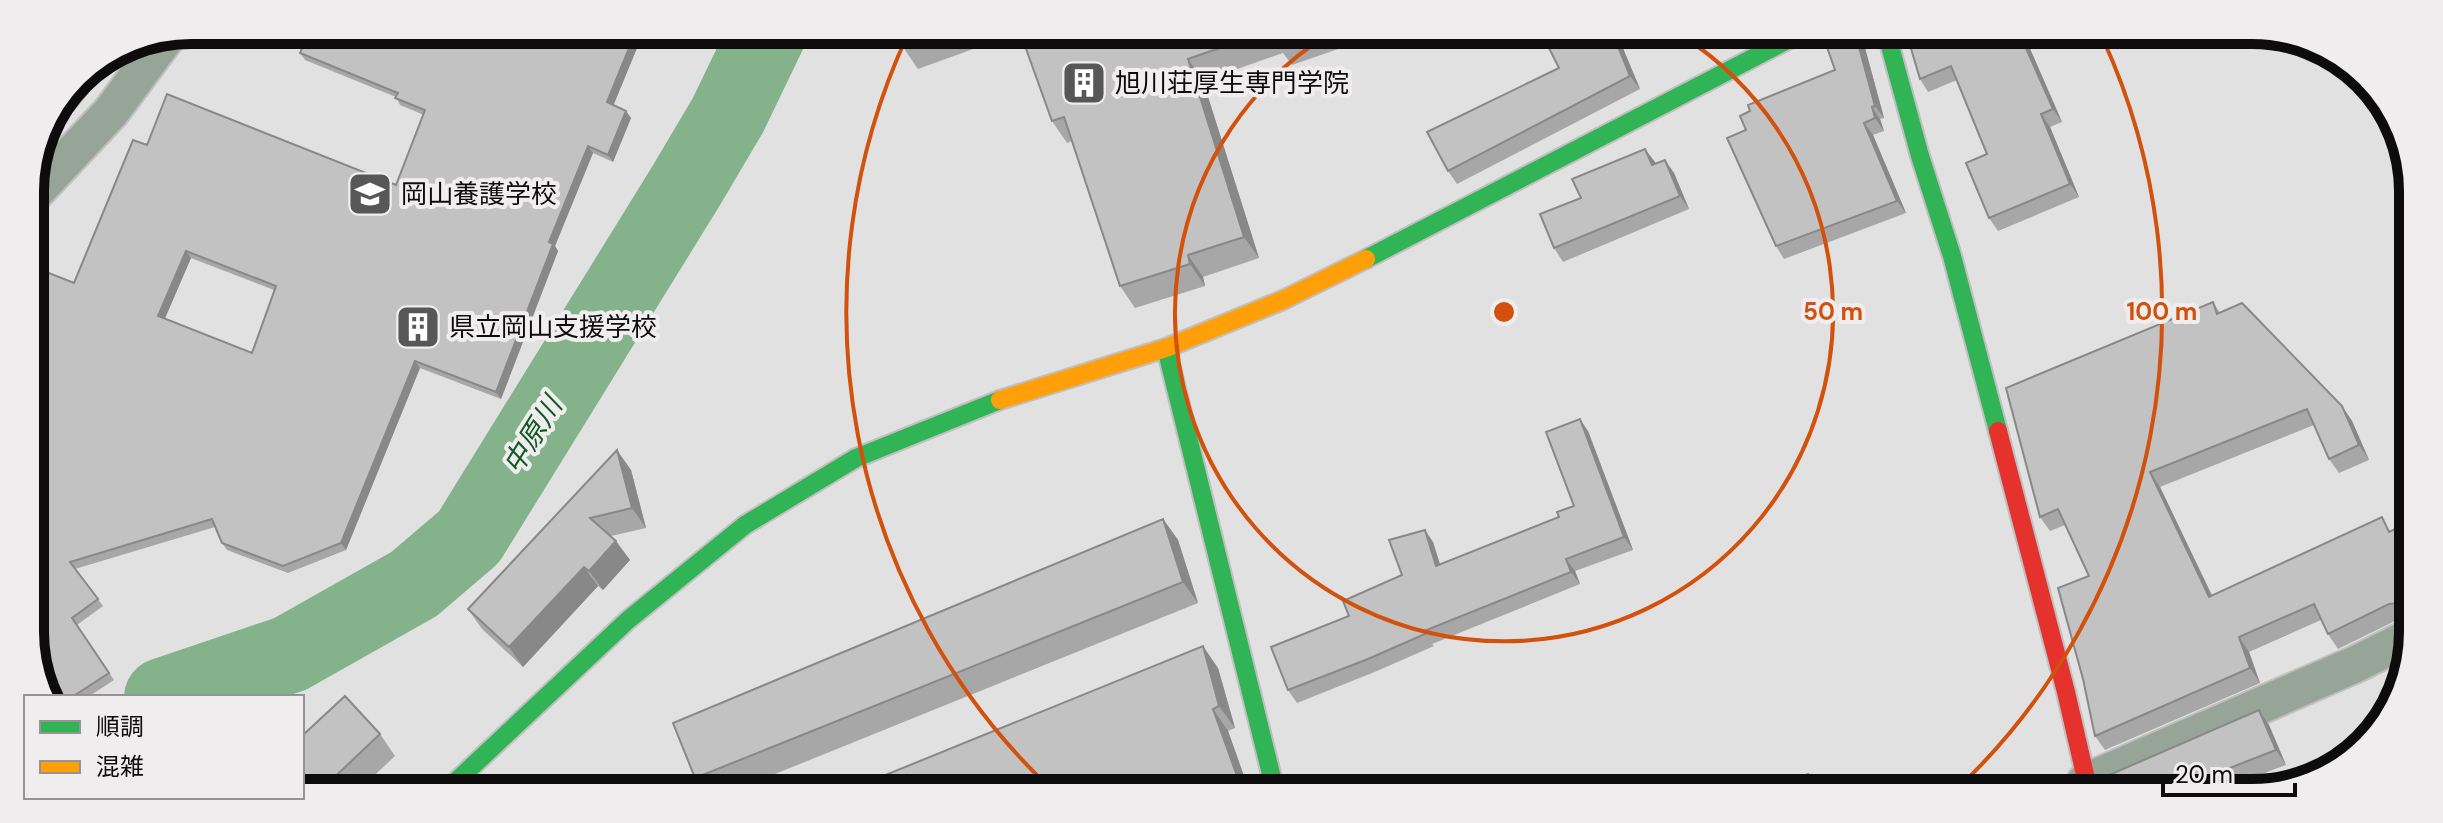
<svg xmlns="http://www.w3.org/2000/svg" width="2443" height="823" font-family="'DM Sans','Noto Sans JP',sans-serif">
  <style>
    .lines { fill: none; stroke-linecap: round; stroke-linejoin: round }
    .stream { stroke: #84b28a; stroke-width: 14 }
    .river { stroke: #84b28a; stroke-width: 78 }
    .street-casing { stroke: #c0bfc0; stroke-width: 40 }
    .fast-casing { stroke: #c0bfc0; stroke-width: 22 }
    .slow-casing { stroke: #c0bfc0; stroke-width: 22 }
    .jam-casing { stroke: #c0bfc0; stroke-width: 22 }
    .street { stroke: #97a598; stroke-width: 36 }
    .fast { stroke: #30b455; stroke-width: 18 }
    .slow { stroke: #ff9f0a; stroke-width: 18 }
    .jam { stroke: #e5322d; stroke-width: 18 }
    .wall { fill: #a8a7a8; fill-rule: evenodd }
    .shaded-wall { fill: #888 }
    .building { fill: #c3c2c3; stroke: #888; stroke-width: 2; fill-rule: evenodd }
    .ring { fill: none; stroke: #d2510c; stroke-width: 4 }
    .labels { text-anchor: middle; stroke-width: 8; stroke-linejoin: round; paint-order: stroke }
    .poi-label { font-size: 26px; fill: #0d0c0c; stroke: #f0edef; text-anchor: start }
    .water-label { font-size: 28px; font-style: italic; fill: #115922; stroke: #f0edef }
    .rim { fill: none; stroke: #0d0c0c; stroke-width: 10 }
    .centre { fill: #d2510c; stroke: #f0edef; stroke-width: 4 }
    .ring-label { font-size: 24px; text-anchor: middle; font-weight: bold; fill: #d2510c; stroke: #f0edef; stroke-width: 8; stroke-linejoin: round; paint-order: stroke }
  </style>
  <rect width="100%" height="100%" fill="#e2e1e2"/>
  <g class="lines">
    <path class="stream" d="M39 142 113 53"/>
    <path class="river" d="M163 697 290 654 414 584 469 537 686 186 728 115 768 32"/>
    <g class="street-casing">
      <path id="street" d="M30 198 111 112 168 35
        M2085 782 2356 664 2408 638"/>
    </g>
    <g class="fast-casing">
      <path id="fast" d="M1887 35 1920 156 1952 256 1998 431
        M1366 259 1799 34
        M1166 348 1275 790
        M449 788 628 620 745 525 856 458 1000 400"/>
    </g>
    <g class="slow-casing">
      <path id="slow" d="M1000 400 1166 348 1283 300 1366 259"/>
    </g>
    <g class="jam-casing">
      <path id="jam" d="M1998 431 2066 692 2089 792"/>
    </g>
    <use href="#street" class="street"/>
    <use href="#fast" class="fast"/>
    <use href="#slow" class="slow"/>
    <use href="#jam" class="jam"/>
  </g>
  <path class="wall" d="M260 30 644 31 613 105 631 118 613 162 593 153 555 246 558 251 501 399 420 368 346 550 288 573 227 550 222 543 215 527 75 569 103 606 77 625 114 680 88 697H50L74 283 147 145 396 185 424 115 400 105 396 97 305 60 300 53 302 48ZM191 258 274 290 252 353 165 318Z
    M897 32H1020L918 69 903 47Z
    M1020 32 1339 33 1344 47 1292 65 1283 53 1203 81 1259 258 1203 277 1205 286 1135 308 1120 286 1072 141 1067 143 1052 121Z
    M1542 34H1617L1640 89 1457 184 1448 171 1559 68Z
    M2024 35 2062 122 2050 127 2079 197 1998 231 1989 218 1987 154 1957 80 1928 92 1920 79Z
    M1856 36 1865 48 1884 118 1880 119 1884 131 1873 135 1906 213 1784 259 1776 246 1746 130 1835 70Z
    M1655 164 1674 173 1689 209 1563 262 1554 248 1581 198Z
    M2213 302 2220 313 2342 406 2352 421 2369 460 2339 473 2329 459 2314 425 2160 487 2212 595 2392 531 2407 543 2408 546V618L2399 619 2338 649 2328 634 2321 620 2249 652 2260 683 2105 750 2095 736 2089 576 2065 525 2050 531 2040 517Z
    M1588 431 1633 550 1575 571 1580 584 1432 644 1434 646 1377 671 1297 703 1288 690 1433 542 1440 564 1559 517 1574 506Z
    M631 470 646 528 611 536 630 560 603 590 598 586 523 667 482 629 468 609Z
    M1163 519 1178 540 1198 603 738 789H702L695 778Z
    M1218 668 1235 728 1228 731 1249 790 851 789Z
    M2259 710 2269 725 2286 765 2224 788 2112 792Z
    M380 734 395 756 361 788H302Z"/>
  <path class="shaded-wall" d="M636 31H644L612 109 607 102Z
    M1334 33H1339L1344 47Z
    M1613 34H1617L1640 89 1630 76Z
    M2020 35H2024L2062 122 2053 109Z
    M1856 36 1865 48 1884 118 1875 106Z
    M1188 59 1203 81 1259 258 1244 237Z
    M1872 107 1880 119 1884 131 1875 118Z
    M626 111 631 118 613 162 608 155Z
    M2041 114 2050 127 2079 197 2070 184Z
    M1864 123 1873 135 1906 213 1897 201Z
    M588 146 593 153 555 246 558 251 501 399 496 392 549 242Z
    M1645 149 1655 162 1661 178 1652 165Z
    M1665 160 1674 173 1689 209 1680 196Z
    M186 251 191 258 163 323 158 316Z
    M1188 255 1203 277 1205 286 1190 264Z
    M415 361 420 368 346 550 341 543Z
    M2342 406 2352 421 2369 460 2359 445Z
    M1580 419 1588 431 1633 550 1624 537Z
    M617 450 631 470 646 528 632 508Z
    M2150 472 2160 487 2219 611 2209 597Z
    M1163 519 1178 540 1198 603 1183 582Z
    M2397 528 2408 546V553Z
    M1425 530 1433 542 1444 578 1436 566Z
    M616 541 630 560 603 590 589 571Z
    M1566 559 1575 571 1580 584 1571 572Z
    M584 567 598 586 523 667 509 647Z
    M2239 637 2249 652 2260 683 2250 668Z
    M1203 646 1218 668 1235 728 1219 706Z
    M1213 709 1228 731 1249 790H1242Z
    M2259 710 2269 725 2286 765 2276 750Z
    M1808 774 1820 792H1815Z
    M2214 774 2224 788 2225 793H2220Z"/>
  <path class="building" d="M272 30 636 31 607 102 626 111 608 155 588 146 549 242 553 244 496 392 415 361 341 543 283 566 222 543 212 519 70 562 98 599 72 618 109 673 72 697H50L33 663 31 266 74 283 133 140 147 145 167 94 396 185 425 110 395 98 398 93 300 53 304 44ZM186 251 276 286 252 353 158 316Z
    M897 32H946L903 47Z
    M1020 32 1263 33 1188 59 1244 237 1188 255 1190 264 1120 286 1064 117 1052 121Z
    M1273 33H1308L1277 44Z
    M1542 34H1613L1630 76 1448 171 1427 132 1559 68Z
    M1907 35H2020L2053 109 2041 114 2070 184 1989 218 1966 163 1987 154 1951 66 1920 79Z
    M1856 36 1875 106 1872 107 1875 118 1864 123 1897 201 1776 246 1727 138 1746 130 1740 116 1750 111 1748 105 1835 70 1827 47Z
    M1645 149 1652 165 1665 160 1680 196 1554 248 1540 214 1581 198 1572 179Z
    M2213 302 2217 314 2242 303 2342 406 2359 445 2329 459 2307 409 2150 472 2209 597 2382 517 2389 532 2397 528 2408 553V605L2400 603 2389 604 2328 634 2314 604 2239 637 2250 668 2095 736 2083 679 2058 588 2089 576 2058 509 2040 517 2006 388Z
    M1580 419 1624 537 1566 559 1571 572 1424 631 1425 634 1368 659 1288 690 1271 647 1349 616 1343 601 1402 575 1389 540 1425 530 1436 566 1559 517 1557 512 1574 506 1546 432Z
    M617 450 632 508 590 518 616 541 589 571 584 567 509 647 468 609Z
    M1163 519 1183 582 695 778 673 723Z
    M1203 646 1219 706 1213 709 1242 790 851 789Z
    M345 696 380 734 323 788H302V736Z
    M2259 710 2276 750 2214 774 2220 793 2112 792 2107 776Z
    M1808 774 1815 792 1762 791Z"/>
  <g class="ring">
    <path d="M1681 35A329 329 0 1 1 1327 35"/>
    <path d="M1051 789A658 658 0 0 1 908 34M2103 39A658 658 0 0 1 1957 789"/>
  </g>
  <defs>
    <g id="building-square" transform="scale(2.3)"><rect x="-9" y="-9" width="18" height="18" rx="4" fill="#585757" stroke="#f0edef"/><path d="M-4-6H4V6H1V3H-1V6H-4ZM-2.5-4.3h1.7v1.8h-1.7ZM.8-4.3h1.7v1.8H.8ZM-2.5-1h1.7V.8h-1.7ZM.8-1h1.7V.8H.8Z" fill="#fff"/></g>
    <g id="school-square" transform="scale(2.3)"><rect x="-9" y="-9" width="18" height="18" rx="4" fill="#585757" stroke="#f0edef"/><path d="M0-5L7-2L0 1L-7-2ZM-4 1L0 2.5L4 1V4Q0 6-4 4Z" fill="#fff"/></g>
  </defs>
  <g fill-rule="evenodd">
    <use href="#building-square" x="1084" y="83"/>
    <use href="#school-square" x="370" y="194"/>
    <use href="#building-square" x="418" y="327"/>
  </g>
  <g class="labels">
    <g class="poi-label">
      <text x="1115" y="92">旭川荘厚生専門学院</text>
      <text x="401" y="203">岡山養護学校</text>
      <text x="449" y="336">県立岡山支援学校</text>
    </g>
    <g class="water-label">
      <text transform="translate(532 435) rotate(-58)" y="10">中原川</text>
    </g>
  </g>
  <path d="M0 0H2443V823H0ZM191 44H2252A147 147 0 0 1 2399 191V632A147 147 0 0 1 2252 779H191A147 147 0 0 1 44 632V191A147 147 0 0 1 191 44Z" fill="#f0edef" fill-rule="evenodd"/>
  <path class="rim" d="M191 44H2252A147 147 0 0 1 2399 191V632A147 147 0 0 1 2252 779H191A147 147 0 0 1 44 632V191A147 147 0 0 1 191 44Z"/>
  <circle cx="1504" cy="312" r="12" class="centre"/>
  <g class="ring-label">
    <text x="1833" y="320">50 m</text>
    <text x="2162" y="320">100 m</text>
  </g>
  <rect x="24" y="695" width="280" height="104" fill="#f0edef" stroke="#959394" stroke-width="2"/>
  <rect x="40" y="721" width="40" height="12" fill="#30b455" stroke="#959394" stroke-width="2"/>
  <text x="96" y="735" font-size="24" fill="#0d0c0c">順調</text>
  <rect x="40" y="761" width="40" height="12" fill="#ff9f0a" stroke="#959394" stroke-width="2"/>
  <text x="96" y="775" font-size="24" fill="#0d0c0c">混雑</text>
  <path d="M2163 783v12h132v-12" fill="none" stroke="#0d0c0c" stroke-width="4"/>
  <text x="2175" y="783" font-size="24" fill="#0d0c0c" stroke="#f0edef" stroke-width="6" paint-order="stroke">20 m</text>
</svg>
